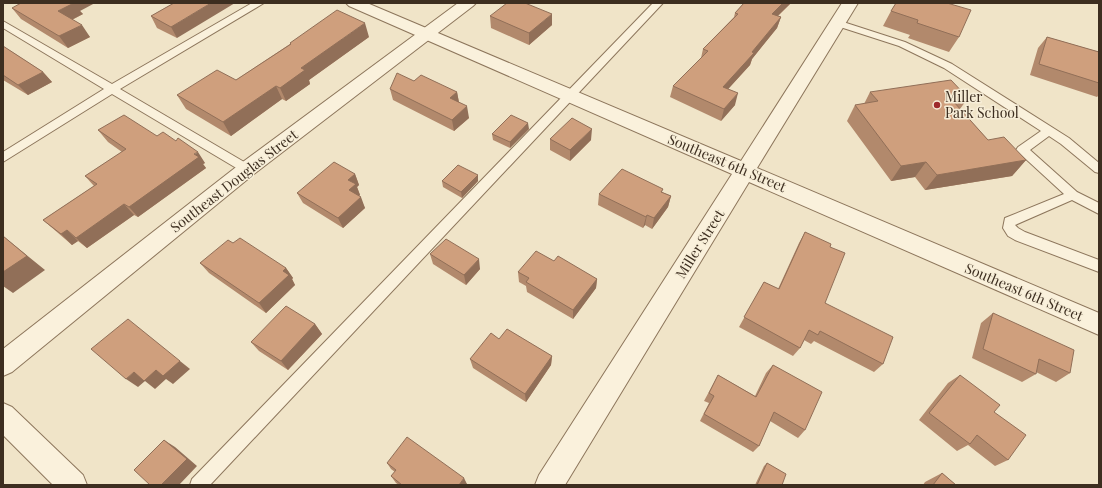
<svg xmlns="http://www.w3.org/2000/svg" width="1102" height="488" font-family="'Playfair Display',serif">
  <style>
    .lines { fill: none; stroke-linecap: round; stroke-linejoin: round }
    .service-casing { stroke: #8d765c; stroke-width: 2 }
    .minor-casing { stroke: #8d765c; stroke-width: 2 }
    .tertiary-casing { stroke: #8d765c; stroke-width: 2 }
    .service { fill: #faf1dc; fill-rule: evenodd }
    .minor { fill: #faf1dc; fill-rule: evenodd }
    .tertiary { fill: #faf1dc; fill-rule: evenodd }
    .wall { fill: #b2896c }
    .shaded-wall { fill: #916f58 }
    .building { fill: #cf9f7d; stroke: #916f58 }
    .poi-dot { fill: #9e2a2b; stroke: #f7eed8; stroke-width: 1.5 }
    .labels { text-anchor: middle; stroke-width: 3; stroke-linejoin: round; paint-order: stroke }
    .poi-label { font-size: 14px; fill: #3d2e20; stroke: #f7eed8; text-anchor: start }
    .street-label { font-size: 14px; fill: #3d2e20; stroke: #f7eed8 }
  </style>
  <rect width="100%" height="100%" fill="#f0e4c8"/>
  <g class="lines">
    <g class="service-casing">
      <path id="service" d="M252 3H264L120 89 251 166 253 169 251 172 247 173 243 172 112 94 3 162V152L104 89 3 28V21L112 84Z
        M653 3H663L210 485H190L192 479Z
        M837 20 905 42 952 64 1069 138 1099 163V173L1095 172 1061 144 1049 136 1030 150 1077 192 1099 203V214L1072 200 1015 225 1018 228 1025 232 1099 260V272L1015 240 1008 236 1003 228 1005 218 1064 194 1016 150 1018 147 1041 131 944 68 899 46 834 25 832 23Z"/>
    </g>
    <g class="minor-casing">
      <path id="minor" d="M346 3H367L741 161 842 3H858L757 168 1099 313V335L749 182 565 485H535L539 475 732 174 349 6Z
        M3 403 12 407 83 475 87 485H53L3 435Z"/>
    </g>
    <g class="tertiary-casing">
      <path id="tertiary" d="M458 3H476L473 6 254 174 12 372 3 376V349L240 164Z"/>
    </g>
    <use href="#service" class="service"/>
    <use href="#minor" class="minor"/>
    <use href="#tertiary" class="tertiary"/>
  </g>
  <path class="wall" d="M174 3 177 38 157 28 151 16Z
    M744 3H791L778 16 781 17 777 28 752 59 750 65 728 89 735 105 721 121 670 97 673 86 701 58 703 49 734 17 735 13Z
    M896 3 959 37 949 52 908 38 910 35 883 26 891 11Z
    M12 8 80 11 83 14 72 20 90 37 68 48 21 19Z
    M490 16 552 25 529 45 491 28Z
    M369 37 309 80 310 84 286 101 282 99 231 136 186 109 177 95 236 80 290 44V43Z
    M1047 37 1099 52V95L1097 97 1030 75 1038 48Z
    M3 46 43 72 52 82 28 95 3 80Z
    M414 81 457 92 459 102 469 118 454 131 393 100 390 89Z
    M870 92 968 98 960 109 988 140 1026 160 1012 176 925 190 915 177 891 181 847 121 855 105 864 104Z
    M529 129 510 148 493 140 492 134Z
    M98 130 157 136 205 163 203 164 206 168 138 217 134 215 87 248 78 241 72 245 43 220 94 186 85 176 122 152 108 142Z
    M550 139 591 140 570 161 550 150Z
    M355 174 359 185 357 187 360 195 359 196 365 208 343 228 303 203 297 193Z
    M442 181H478L462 198 443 187Z
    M663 189 662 192 671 196 668 207 652 229 645 225 643 228 598 205 599 194Z
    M805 232 830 247 825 303 883 364 874 372 814 341 811 344 804 340 800 348 793 356 739 327 764 282 778 289 799 243Z
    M233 243 286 268 293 278 292 279 295 285 266 313 209 273 200 263Z
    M430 254 480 269 466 285 433 264Z
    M554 261 597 279 596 288 573 319 527 292 526 286 519 282 518 272Z
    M993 313 1070 373 1056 382 1036 372V374L1022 382 972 358 981 323Z
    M315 324 322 334 288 370 259 351 251 342Z
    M552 356 551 365 526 402 473 368 470 359Z
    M773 365 805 430 798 438 770 421 759 446 753 452 700 421 709 403 704 401 718 375 755 396 766 373Z
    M960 375 994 412 1008 460 995 466 968 445 957 451 919 420 948 383Z
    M387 463 467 484 466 485H399L396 483 391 476 395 472 391 469Z
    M767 463 782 485H755L764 466Z
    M942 473 956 485H923L925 482Z"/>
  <path class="shaded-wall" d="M72 3H95L80 11 83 14 67 22 58 11Z
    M211 3H235L177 38 171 27Z
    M783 3H791L768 25 772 14Z
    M552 14V25L529 45V33Z
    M781 17 777 28 752 59 750 65 720 98 723 87Z
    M365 23 369 37 309 80 310 84 286 101 280 88 301 68Z
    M82 25 90 37 68 48 59 36Z
    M43 72 52 82 28 95 18 85Z
    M276 86 282 99 231 136 223 122Z
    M457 92 459 103 450 98Z
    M738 93 735 105 721 121 724 109Z
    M467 106 469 118 454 131 452 120Z
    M528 123 529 129 510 148V142Z
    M592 129 591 140 570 161V150Z
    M198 152 205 163 203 164 206 168 138 217 129 207Z
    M1026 160 1012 176 925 190 937 175Z
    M926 162 915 177 891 181 901 166Z
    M355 174 359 185 357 187 360 195 353 201 349 190 348 180Z
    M478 175V181L462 198 461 192Z
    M671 196 668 207 652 229 654 218Z
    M361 197 365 208 343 228 338 218Z
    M124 204 134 215 87 248 76 238Z
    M647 215 645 225 643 228 646 217Z
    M67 230 78 241 72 245 61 234Z
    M3 236 45 270 13 293 3 286Z
    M479 259 480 269 466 285 464 275Z
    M286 268 293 278 292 279 295 285 266 313 259 303 283 271Z
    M597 279 596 288 573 319V310Z
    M315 324 322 334 288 370 281 361Z
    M552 356 551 365 526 402 525 394Z
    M180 361 190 369 173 384 166 379 155 389 145 381 138 387 126 379 134 372Z
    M164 440 175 447 197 466 179 485H161Z
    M464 478 467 484 466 485H459Z"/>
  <path class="building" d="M21 3H74L58 11 82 25 59 36 12 8Z
    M174 3H211L171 27 151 16Z
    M507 3H525L552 14 529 33 490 16Z
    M744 3H783L772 14 781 17 752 52 754 53 723 87 738 93 724 109 673 86 708 51 703 49 738 14 735 13Z
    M896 3H947L971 10 959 37 917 23 918 20 891 11Z
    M337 10 365 23 301 68 305 70 280 88 276 86 223 122 177 95 217 70 236 80 291 44 290 43Z
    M1047 37 1099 52V83L1039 64Z
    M3 46 43 72 18 85 3 75Z
    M397 73 414 81 421 75 457 92 450 98 467 106 452 120 390 89Z
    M951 80 968 98 953 101 988 140 1004 137 1026 160 937 175 926 162 901 166 855 105 878 101 870 92Z
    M124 115 157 136 163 132 176 141 178 138 198 152 194 154 199 157 129 207 124 204 76 238 67 230 61 234 43 220 97 184 85 176 126 149 98 130Z
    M511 115 528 123 510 142 492 134Z
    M572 118 592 129 570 150 550 139Z
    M334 162 355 174 348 180 356 184 349 190 361 197 338 218 297 193Z
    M458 165 478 175 461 192 442 181Z
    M622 169 663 189 661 192 671 196 654 218 647 215 646 217 599 194Z
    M805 232 831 244 830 247 845 253 825 303 893 337 883 364 820 331 818 335 809 330 800 348 744 317 764 282 779 289Z
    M3 236 27 256 3 272Z
    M240 238 286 268 283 271 289 275 259 303 200 263 228 240 233 243Z
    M446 239 479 259 464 275 430 254Z
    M536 251 554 261 558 256 597 279 573 310 526 282 529 278 518 272Z
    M286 306 315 324 281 361 251 342Z
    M993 313 1074 350 1070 373 1039 359 1036 374 983 349Z
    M128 319 180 361 163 376 156 370 144 381 134 372 126 379 91 349Z
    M507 329 552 356 525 394 470 359 491 333 499 339Z
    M773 365 822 392 805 430 774 412 759 446 704 414 714 396 709 393 718 375 756 397Z
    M960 375 1000 405 994 412 1026 435 1008 460 977 435 970 444 929 413Z
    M407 437 464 478 459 485H402L391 476 396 470 387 463Z
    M164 440 187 459 161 485H150L134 470Z
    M767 463 786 474 782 485H757Z
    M942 473 956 485H933Z"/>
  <circle class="poi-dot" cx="937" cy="105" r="4"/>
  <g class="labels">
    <g class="poi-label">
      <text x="945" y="102">Miller<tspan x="945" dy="16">Park School</tspan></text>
    </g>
    <g class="street-label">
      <text transform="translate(727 163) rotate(23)" y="5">Southeast 6th Street</text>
      <text transform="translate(234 181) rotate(-38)" y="5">Southeast Douglas Street</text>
      <text transform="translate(700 244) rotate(-58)" y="5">Miller Street</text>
      <text transform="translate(1024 292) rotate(23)" y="5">Southeast 6th Street</text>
    </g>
  </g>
  <rect width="1102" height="488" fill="none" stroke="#3d2e20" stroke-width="8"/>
</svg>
